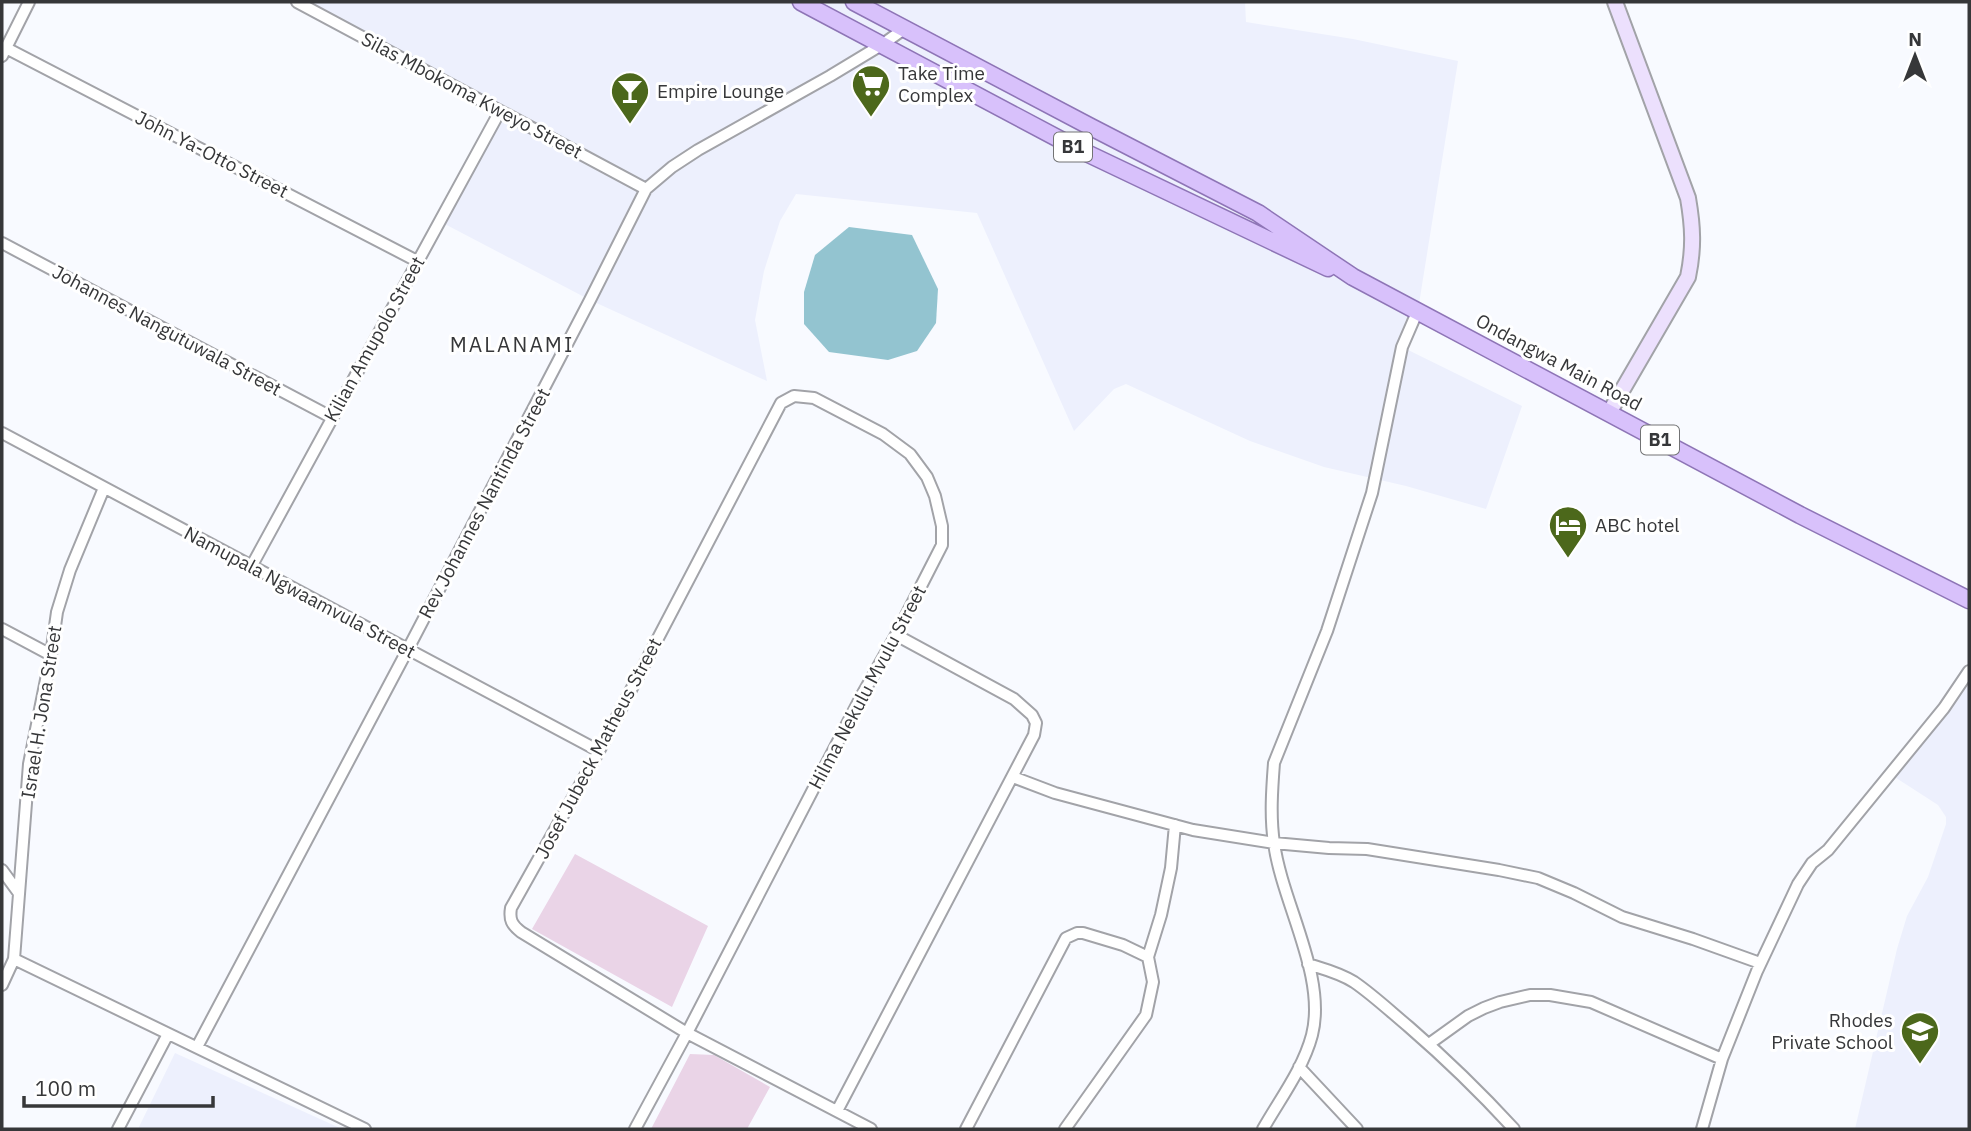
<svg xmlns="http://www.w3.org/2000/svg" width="1971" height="1131" font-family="'IBM Plex Sans',sans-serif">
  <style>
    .built { fill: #edf0fd }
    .green { fill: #ead4e7 }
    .water { fill: #93c4d0 }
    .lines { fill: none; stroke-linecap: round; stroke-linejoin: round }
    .street-casing { stroke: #a2a3a8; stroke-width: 14 }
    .secondary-casing { stroke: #a2a3a8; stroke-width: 18 }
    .primary-casing { stroke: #8e75b6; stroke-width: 19 }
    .street { stroke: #fff; stroke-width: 10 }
    .secondary { stroke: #ece0fd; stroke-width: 14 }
    .primary { stroke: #d8c1fb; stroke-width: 16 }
    .labels { text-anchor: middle; stroke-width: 6; stroke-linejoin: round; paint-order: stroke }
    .shield { fill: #fff; stroke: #727374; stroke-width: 2 }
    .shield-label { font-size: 18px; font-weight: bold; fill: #363739 }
    .poi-label { font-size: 19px; fill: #363739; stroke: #fff; text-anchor: start }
    .street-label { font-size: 19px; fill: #363739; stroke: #fff }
    .neighbourhood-label { font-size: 21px; letter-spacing: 2px; fill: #363739; stroke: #fff }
  </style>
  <rect width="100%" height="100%" fill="#f8faff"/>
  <path class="built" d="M296 2H1245L1246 22 1353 39 1458 61 1418 310 1402 347 1522 406 1486 509 1406 486 1324 467 1250 441 1126 384 1114 389 1074 431 977 213 796 194 780 221 764 271 755 320 767 381 590 300 439 221 499 111Z
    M1969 671V1129H1855L1897 949 1907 916 1928 877 1946 824V817L1938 805 1890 774Z
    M175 1053 342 1129H138Z"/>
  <path class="green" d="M575 854 708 926 672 1007 532 929Z
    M690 1054 714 1055 770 1087 747 1129H651Z"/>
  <path class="water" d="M849 227 912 235 938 289 936 323 917 351 888 360 829 352 804 324V292L815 255Z"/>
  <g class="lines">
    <g class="street-casing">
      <path id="street" d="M297 2 646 189
        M6 48 417 261
        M2 56 29 2
        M2 243 331 417
        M794 396 814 398 883 434 910 454 927 477 935 496 942 526V545L896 635 862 695 687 1033 521 932C512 925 509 920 511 908L599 751 781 403Z
        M2 433C200 539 400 644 599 751
        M251 567 500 111
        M2 629 51 655
        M1013 777 1055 793 1193 830 1274 843 1329 848 1367 849 1499 870 1538 878 1574 893 1622 917 1693 939 1760 963
        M2 870 18 892
        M14 959 365 1129
        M1308 964C1324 969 1340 973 1354 982 1373 995 1391 1012 1409 1027 1446 1059 1481 1093 1514 1129
        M2 985 14 959 29 764 51 655 57 612 70 570 104 488
        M1429 1044 1468 1016 1484 1008 1500 1002 1530 995H1550L1591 1002 1722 1059
        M197 1047 408 649 590 300 646 189 672 167 698 150 830 76 883 44 904 29
        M1299 1067 1357 1129
        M837 1111 1034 735 1036 723 1032 715 1014 699 896 635
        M118 1129 168 1034
        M635 1129 687 1033 871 1129
        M966 1129 1066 938 1077 933H1083L1123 945 1148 957
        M1065 1129 1146 1015 1153 982 1148 957 1161 915 1171 868 1175 825
        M1263 1129C1280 1099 1303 1069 1312 1035 1327 976 1282 903 1274 843 1270 817 1272 789 1274 763L1327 631 1372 493 1402 347 1418 310
        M1702 1129 1722 1059 1757 971 1798 884 1812 863 1828 850 1944 708 1969 671"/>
    </g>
    <g class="secondary-casing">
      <path id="secondary" d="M1609 413 1688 277C1694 248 1693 227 1688 198L1615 2"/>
    </g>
    <g class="primary-casing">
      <path id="primary" d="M801 2 1076 148 1328 268
        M854 2 1091 127 1258 213 1353 277 1800 515 1969 600"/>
    </g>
    <use href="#street" class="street"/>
    <use href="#secondary" class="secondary"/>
    <use href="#primary" class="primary"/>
  </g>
  <defs>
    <g id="supermarket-pin" transform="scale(2.0125)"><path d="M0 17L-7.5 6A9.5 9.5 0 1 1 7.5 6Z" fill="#4c681b" stroke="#fff"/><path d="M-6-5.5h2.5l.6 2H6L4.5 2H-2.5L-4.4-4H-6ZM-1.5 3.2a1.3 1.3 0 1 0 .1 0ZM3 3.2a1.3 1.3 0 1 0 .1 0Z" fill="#fff"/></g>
    <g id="bar-pin" transform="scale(2.0125)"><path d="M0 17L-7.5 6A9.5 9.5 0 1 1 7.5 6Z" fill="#4c681b" stroke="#fff"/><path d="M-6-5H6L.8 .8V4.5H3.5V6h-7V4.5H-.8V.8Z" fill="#fff"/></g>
    <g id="hotel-pin" transform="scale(2.0125)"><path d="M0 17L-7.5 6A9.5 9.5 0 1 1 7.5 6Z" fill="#4c681b" stroke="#fff"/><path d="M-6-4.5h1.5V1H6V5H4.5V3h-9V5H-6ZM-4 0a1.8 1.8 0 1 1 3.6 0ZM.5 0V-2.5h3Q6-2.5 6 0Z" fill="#fff"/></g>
    <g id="school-pin" transform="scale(2.0125)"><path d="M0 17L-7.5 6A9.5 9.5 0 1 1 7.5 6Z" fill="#4c681b" stroke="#fff"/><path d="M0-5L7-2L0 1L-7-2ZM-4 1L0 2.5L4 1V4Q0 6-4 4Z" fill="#fff"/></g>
  </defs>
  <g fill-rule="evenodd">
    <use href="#supermarket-pin" x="871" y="84"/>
    <use href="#bar-pin" x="630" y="91"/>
    <use href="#hotel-pin" x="1568" y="525"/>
    <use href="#school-pin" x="1920" y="1031"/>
  </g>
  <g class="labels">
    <g class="shield">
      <rect x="1054" y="132.5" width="38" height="29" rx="5"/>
      <rect x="1641" y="425.5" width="38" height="29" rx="5"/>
    </g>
    <g class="shield-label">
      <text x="1073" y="153">B1</text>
      <text x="1660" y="446">B1</text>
    </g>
    <g class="poi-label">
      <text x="898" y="80">Take Time<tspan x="898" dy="22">Complex</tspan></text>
      <text x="657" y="98">Empire Lounge</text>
      <text x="1595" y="532">ABC hotel</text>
      <text x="1893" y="1027" text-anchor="end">Rhodes<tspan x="1893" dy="22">Private School</tspan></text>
    </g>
    <g class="street-label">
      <text transform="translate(472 95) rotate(28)" y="7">Silas Mbokoma Kweyo Street</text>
      <text transform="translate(212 154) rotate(27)" y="7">John Ya-Otto Street</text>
      <text transform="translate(167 330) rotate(28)" y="7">Johannes Nangutuwala Street</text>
      <text transform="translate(374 339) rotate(-61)" y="7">Kilian Amupolo Street</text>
      <text transform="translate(1559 362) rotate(28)" y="7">Ondangwa Main Road</text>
      <text transform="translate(484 503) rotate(-62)" y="7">Rev Johannes Nantinda Street</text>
      <text transform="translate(300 592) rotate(28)" y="7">Namupala Ngwaamvula Street</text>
      <text transform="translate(867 687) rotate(-62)" y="7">Hilma Nekulu Mvulu Street</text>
      <text transform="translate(41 712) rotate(-81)" y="7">Israel H. Jona Street</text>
      <text transform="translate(598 748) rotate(-62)" y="7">Josef Jubeck Matheus Street</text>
    </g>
    <g class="neighbourhood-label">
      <text x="512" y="352">MALANAMI</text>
    </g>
  </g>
  <rect width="1971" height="1131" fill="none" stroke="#363739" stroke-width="7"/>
  <g transform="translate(1915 56)" stroke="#ffffff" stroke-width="5" paint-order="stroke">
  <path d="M0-5L12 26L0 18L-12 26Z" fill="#363739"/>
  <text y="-10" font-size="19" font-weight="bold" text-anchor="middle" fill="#363739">N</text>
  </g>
  <path d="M24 1096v10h189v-10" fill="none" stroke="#363739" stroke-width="3.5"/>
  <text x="35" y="1096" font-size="21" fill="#363739" stroke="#ffffff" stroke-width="5" paint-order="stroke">100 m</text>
</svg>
